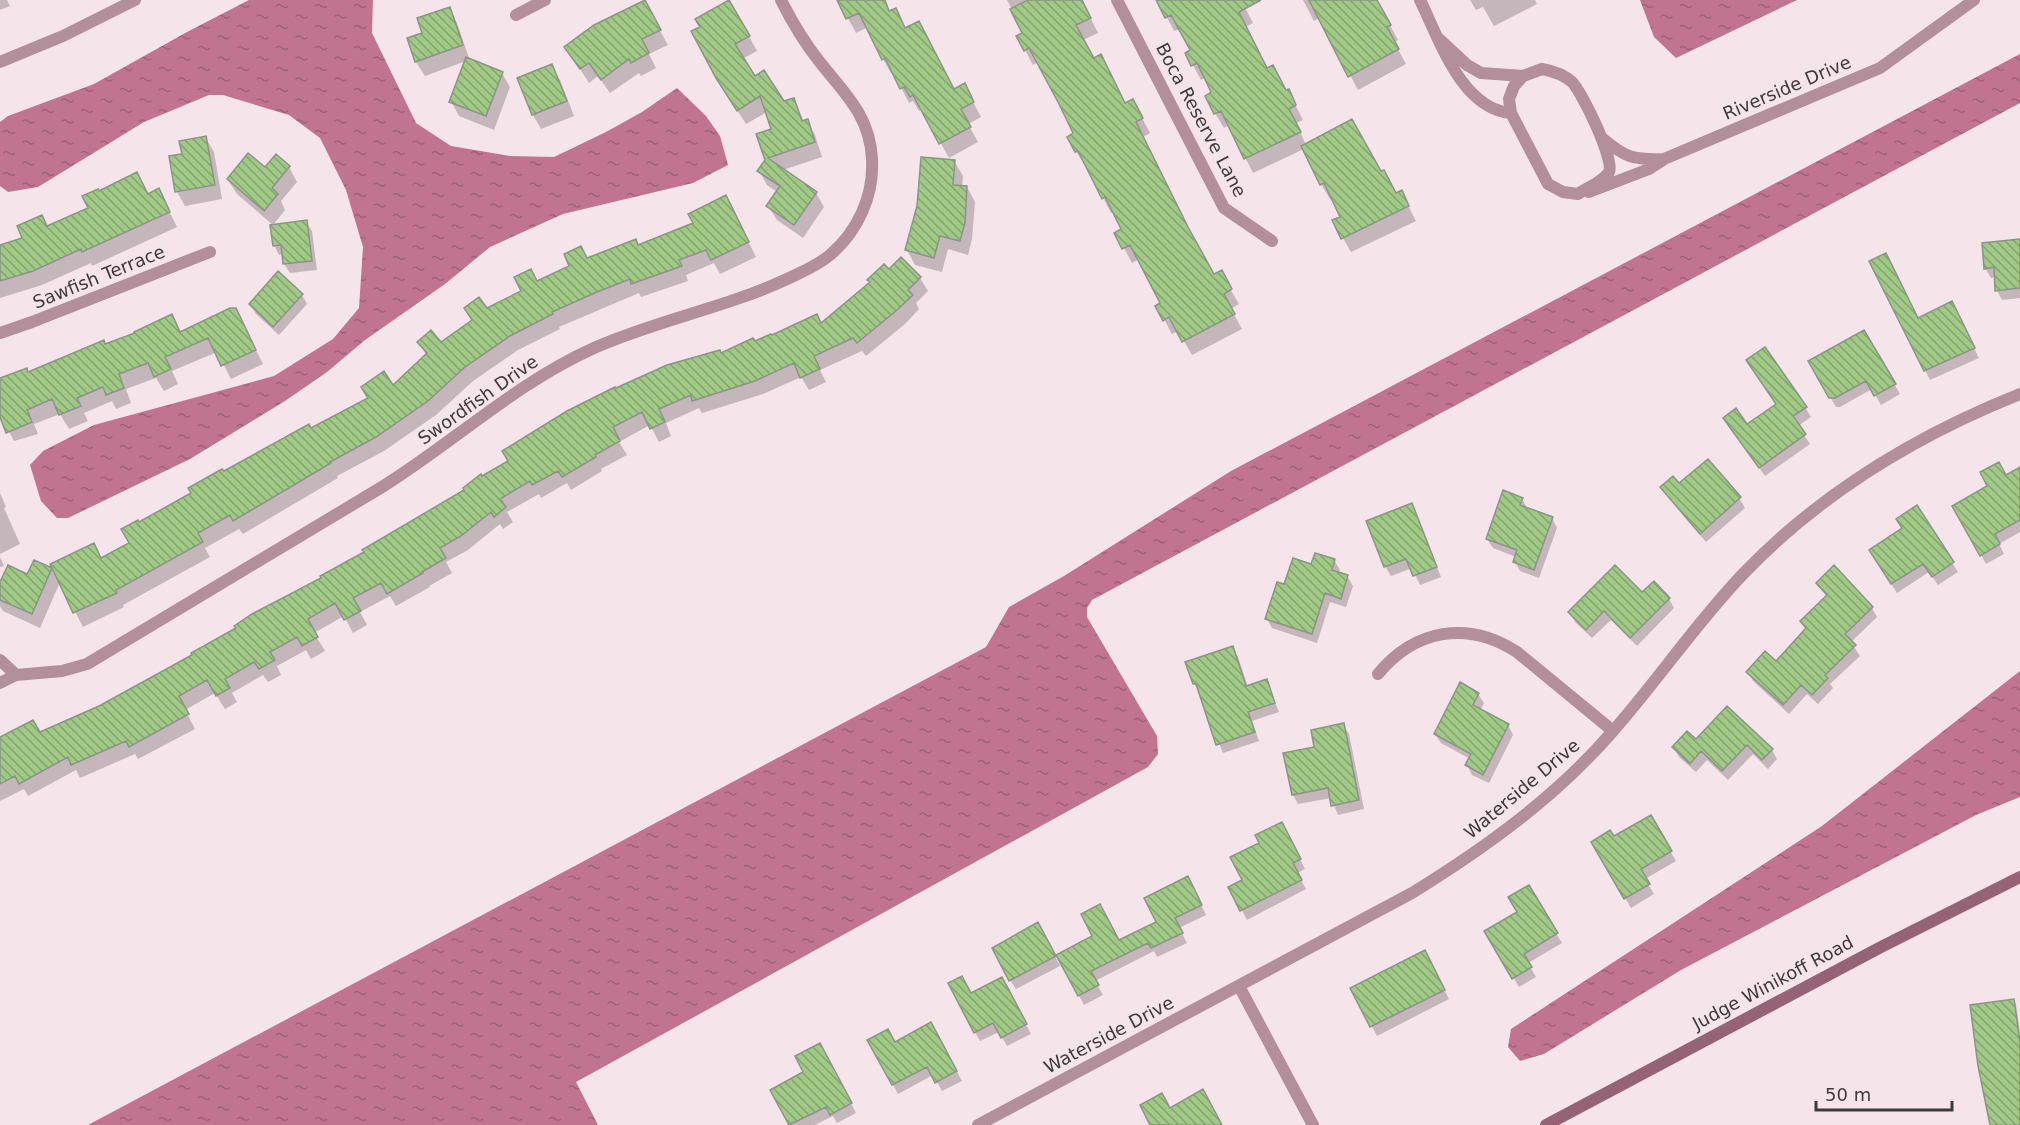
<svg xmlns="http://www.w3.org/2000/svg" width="2020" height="1125" font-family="'DejaVu Sans',sans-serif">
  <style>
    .water { fill: url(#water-ripples) }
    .shadow { fill: #0003 }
    .building { fill: url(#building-back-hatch); stroke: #8c9488; stroke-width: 1.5 }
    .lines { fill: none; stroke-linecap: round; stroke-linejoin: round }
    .street { stroke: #b28f9a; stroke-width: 12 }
    .secondary { stroke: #956375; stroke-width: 12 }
    .labels { text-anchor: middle; stroke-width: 4.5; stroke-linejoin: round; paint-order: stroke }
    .street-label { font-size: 18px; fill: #403a3c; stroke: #f5e4e9 }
  </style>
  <defs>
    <pattern id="water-ripples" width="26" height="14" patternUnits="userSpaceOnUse" patternTransform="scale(1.5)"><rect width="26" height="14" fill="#c07490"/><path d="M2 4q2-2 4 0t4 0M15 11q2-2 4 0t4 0" fill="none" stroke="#9d6077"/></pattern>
    <pattern id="building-back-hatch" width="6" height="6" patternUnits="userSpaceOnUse" patternTransform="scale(1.5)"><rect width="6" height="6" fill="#a0c986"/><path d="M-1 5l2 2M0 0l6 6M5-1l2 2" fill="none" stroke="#84a46f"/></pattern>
  </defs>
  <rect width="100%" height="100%" fill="#f5e4e9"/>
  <path class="water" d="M249 0H373L372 33 416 123 451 146 510 156 554 157 606 132 642 112 677 88 706 116 720 136 728 165 693 183 563 214 490 247 445 284 365 340 327 372 285 401 190 459 68 518H57L41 501 30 465 43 451 94 425 274 376 333 339 359 308 363 247 346 190 320 138 289 115 223 95H209L144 122 38 187 8 192 0 186V122L8 116 94 84 187 32Z
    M1640 0H1797L1676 58 1654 37Z
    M2020 54V103L1092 600 1087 608V617L1157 736 1158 754 1148 767 576 1082 598 1125H88L986 647 1009 607 1064 576 1231 471Z
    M2020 671V797L1976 815 1681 970 1544 1054 1520 1061 1508 1047 1511 1029 1822 826Z"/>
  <path class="shadow" d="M0 0H7L10 6 0 10Z
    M838 0H883L889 13 906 29 954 91 972 100 981 117 968 124 978 142 949 158 922 109 919 111 913 101 909 103 893 72 891 73 883 59 868 27 856 33Z
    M1007 0H1073L1089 15 1098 33 1083 40 1094 60 1126 105 1141 116 1150 133 1143 137 1196 243 1214 276 1229 287 1239 304 1231 309 1242 329 1192 355 1178 331 1172 334 1157 306 1162 303 1139 259 1132 263 1116 233 1123 230 1114 211 1111 213 1087 165 1085 166 1076 151 1075 134 1038 62 1033 65 1025 50 1024 34Z
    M1158 0H1241L1253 23 1246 27 1267 70 1286 92 1288 91 1303 120 1296 123 1306 145 1381 173 1396 195 1401 192 1416 221 1351 252 1343 238 1342 217 1332 197 1330 199 1321 184 1304 149 1253 173 1229 125 1224 128 1215 113 1213 93 1205 77 1201 80 1187 54 1192 51 1180 29 1174 31Z
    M1303 0H1376L1398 40 1394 42 1406 64 1358 90 1320 18 1314 21Z
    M1470 0H1535L1537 4 1494 26 1483 7 1476 10Z
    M730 1 757 51 742 59 754 78 784 103 794 99 804 122 807 121 815 135 822 157 783 170 816 193 824 207 803 238 777 220 768 206 777 192 767 185 759 171 766 160 773 130 767 112 746 124 726 93 702 28Z
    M449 9 457 23 470 61 502 73 510 87 494 130 459 116 451 101 466 61 425 76 416 62 409 39 424 34Z
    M652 16 668 45 649 54 656 68 641 76 639 73 610 93 598 76 589 83 566 47Z
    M551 66 560 80 574 116 541 129 533 115Z
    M205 137 214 152 222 199 185 206 177 192 184 155Z
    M954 161 963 176 962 187H967L975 202 972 239 968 255 948 249 942 272 915 265 907 250Z
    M289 167 297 182 281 201 285 210 273 225 237 194 228 180 265 169Z
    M148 195 166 205 177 227 92 266 91 263 42 285 0 298V246L24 239 47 228Z
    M726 197 756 257 720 274 714 263 686 275 688 281 641 297 639 293 559 327 560 329 518 350 473 381 436 415 384 451 337 476 338 478 243 534 239 529 205 548 210 557 123 605 124 607 83 627 60 582 40 628 3 611 0 606V586L28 576 34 562 55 571 101 559 131 543 138 524 193 494 223 473 393 387 427 356 419 343 441 344 487 310 537 282 587 259 638 247 695 224Z
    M306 222 312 231 317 270 290 273 284 264 283 254 279 255 274 245Z
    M2020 240V298L2002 300 1997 291 1996 277 1991 278 1985 268Z
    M1871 262 1918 319 1956 312 1979 358 1930 380Z
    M889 271 920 278 928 291 916 303 919 309 905 324 866 356 862 351 820 370 826 382 809 390 801 377 763 394 702 413 699 408 666 423 671 436 659 442 650 425 619 442 627 455 601 469 602 471 571 490 567 483 541 498 539 494 507 512 513 522 503 529 500 524 468 550 446 562 452 573 429 586 430 587 396 606 390 596 360 612 367 625 353 633 344 616 314 633 325 651 311 659 306 650 277 666 281 675 268 682 263 675 232 693 237 702 225 709 215 693 185 710 195 729 138 759 135 754 80 778 76 770 28 796 24 789 0 801V739L40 734 99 708 366 553 466 491 482 478 721 355 754 343 821 325Z
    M302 295 307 304 279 335 256 314 251 305Z
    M235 309 263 364 231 379 217 352 172 371 178 384 164 391 156 378 126 389 131 403 116 409 112 401 84 413 88 421 69 429 60 414 34 424 38 434 14 441 2 418 0 419V380L28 374 106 346 137 334 171 316 180 333Z
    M1864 332 1900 394 1881 405 1872 389 1840 407H1836L1810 362Z
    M1805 407 1811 417 1798 426 1810 444 1765 476 1731 427 1747 426Z
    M2020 468V532L1999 544 2004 554 1986 564 1954 506Z
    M1662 487 1739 498 1745 508 1706 542 1668 497Z
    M0 493 6 507 4 508 20 544 0 554Z
    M1522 499 1527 508 1552 518 1557 528 1539 578 1520 571 1515 562 1516 557 1493 548 1487 539Z
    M1412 505 1441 577 1420 585 1412 568 1391 576 1385 566Z
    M1917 507 1958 572 1938 585 1929 572 1897 593 1876 560 1904 529Z
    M0 557 4 566 0 567Z
    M1334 560 1340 570 1338 573 1347 576 1353 586 1346 607 1330 602 1317 643 1272 628 1267 619 1285 586 1312 566Z
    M1818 583 1872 608 1877 617 1851 642 1860 656 1830 684 1833 688 1818 704 1807 694 1789 714 1753 681 1748 672 1776 663 1807 630 1802 621 1827 597Z
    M1654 584 1669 599 1674 608 1637 646 1611 620 1592 638 1575 622 1570 612 1642 595Z
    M1232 648 1238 657 1248 687 1266 681 1279 712 1252 721 1259 741 1223 753 1195 684Z
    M1478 694 1484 703 1480 711 1508 725 1513 735 1489 783 1472 775 1467 765 1470 759 1441 743 1435 734Z
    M1727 708 1772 750 1777 759 1768 769 1753 754 1728 780 1707 760 1696 772 1679 757 1674 747 1696 741Z
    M1343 725 1349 734 1364 809 1338 815 1331 798 1298 804 1293 795 1285 754 1316 748Z
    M1650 817 1676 861 1645 879 1654 894 1631 908 1593 842 1613 838Z
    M1287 833 1305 869 1297 873 1306 889 1247 920 1230 888 1244 881Z
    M1528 887 1562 943 1528 963 1536 977 1519 987 1486 931 1519 912Z
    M1192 888 1206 915 1179 928 1187 943 1157 957 1154 951 1095 981 1103 995 1084 1005 1058 956 1119 942 1158 923Z
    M1043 933 1060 966 1016 989 1010 980Z
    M1430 962 1449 999 1377 1036 1352 989Z
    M1007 988 1031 1034 1007 1046 999 1032 980 1041 975 1032 971 995Z
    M2013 1000 2016 1004 2020 1034V1125H1991Z
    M931 1024 962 1081 942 1091 933 1075 898 1094 869 1041 895 1044Z
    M825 1054 856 1113 837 1123 833 1116 815 1125H790L772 1090 805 1073Z"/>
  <path class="building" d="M645 0 661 30 642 39 649 53 631 63 629 59 601 80 589 63 580 69 564 47 594 25Z
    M729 0 750 36 735 44 755 76 764 70 784 101 794 98 802 121 808 119 815 142 768 158 817 192 794 225 766 206 780 186 757 171 765 160 756 134 771 129 760 96 737 111 716 78 691 31 700 27 695 19Z
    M837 0H885L889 11 896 8 905 28 919 21 954 89 965 83 974 102 961 109 971 127 939 144 913 95 910 97 904 87 900 89 885 58 882 60 859 13 846 19Z
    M1028 0H1082L1091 18 1076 25 1094 58 1101 54 1125 103 1133 99 1143 118 1136 122 1188 227 1214 274 1222 270 1232 289 1224 294 1235 314 1182 342 1169 317 1163 321 1155 306 1160 303 1130 245 1122 249 1114 233 1121 229 1105 197 1102 199 1078 151 1075 152 1067 137 1073 133 1059 104 1029 48 1024 51 1016 36 1022 33 1010 9Z
    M1156 0H1261L1239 12 1267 68 1273 65 1286 90 1289 89 1296 105 1289 109 1301 132 1244 159 1221 111 1214 114 1205 96 1211 92 1197 63 1191 66 1185 53 1190 50 1171 15 1165 18Z
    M1309 0H1377L1391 25 1387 27 1399 49 1348 77Z
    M450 7 463 45 415 62 407 38 422 33 417 18Z
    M466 57 503 72 486 116 449 102Z
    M552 64 567 101 532 115 517 78Z
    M1352 119 1381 171 1384 170 1396 193 1402 190 1409 206 1341 239 1332 220 1340 217 1324 183 1320 185 1301 146Z
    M206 136 215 185 175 192 169 156 182 154 179 141Z
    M248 153 265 167 276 154 290 166 272 188 278 194 264 211 227 179Z
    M921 157 955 160 953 185 967 186 965 223 960 241 940 236 934 258 905 250 917 206Z
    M137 172 148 194 159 188 170 212 82 252 81 249 33 271 0 281V245L22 238 17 226 42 215 47 226 88 208 82 196 98 189 99 191Z
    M726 195 749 242 711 260 706 250 679 260 682 266 631 284 630 279 597 292 552 312 553 314 510 336 465 367 428 401 376 437 330 462 331 463 233 521 230 515 198 533 203 542 116 590 117 593 73 613 52 568 32 614 0 600V582L8 565 27 574 34 560 52 568 50 564 94 543 101 558 129 543 121 529 138 520 139 522 191 493 188 488 222 469 224 471 309 424 311 428 368 398 361 387 384 371 393 385 427 353 417 342 431 330 441 342 472 320 464 308 479 297 487 308 521 291 514 277 531 269 537 281 569 266 564 254 581 246 587 258 636 239 638 245 693 223 688 214Z
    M307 220 312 261 283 264 281 245 273 246 270 225Z
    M2020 239V288L1995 291 1994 267 1984 269 1982 243Z
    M1886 253 1918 318 1952 301 1975 348 1924 371 1869 261Z
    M901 257 921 277 908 290 913 295 897 310 857 343 853 338 814 356 820 369 800 378 794 363 755 381 692 401 691 395 659 409 665 422 650 429 642 412 613 427 620 441 595 455 596 457 562 477 558 471 532 485 530 481 500 499 506 507 494 517 491 512 461 536 440 548 446 558 422 572 423 573 387 594 381 583 353 598 361 611 344 620 335 603 308 619 318 637 302 646 297 637 270 652 275 660 259 669 254 662 225 679 230 688 216 696 207 680 179 696 189 714 129 747 126 741 71 765 68 757 19 784 15 776 0 784V737L33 720 40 732 99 706 192 655 191 653 236 628 234 626 252 614 321 578 320 576 364 552 362 550 464 490 463 488 481 474 482 476 508 461 502 451 567 411 615 387 616 388 667 365 720 350 721 353 753 338 755 341 771 334 772 335 817 314 821 323 870 282 867 280 884 264 889 269Z
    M278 271 303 294 273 327 249 304Z
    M230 308H236L256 350 221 366 208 338 165 357 171 369 154 377 148 363 119 374 124 388 106 395 103 387 77 398 81 406 59 415 52 399 27 410 32 422 6 433 0 417V378L27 368 28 372 104 340 105 344 135 333 134 332 172 314 180 332Z
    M1864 330 1896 384 1874 396 1866 381 1835 398H1829L1808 361Z
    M1765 347 1807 407 1793 416 1806 434 1759 468 1723 418 1736 408 1747 424 1776 404 1746 360Z
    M1708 459 1741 497 1700 534 1660 487 1673 476 1679 483Z
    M1999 462 2006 475 2020 467V520L1995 534 2000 544 1980 556 1952 506 1987 486 1980 472Z
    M1503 490 1523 498 1520 505 1553 517 1534 570 1513 562 1517 550 1486 539Z
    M1412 503 1437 567 1413 576 1406 559 1384 567 1366 521Z
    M1917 505 1954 562 1932 577 1923 564 1891 584 1869 550 1902 528 1896 519Z
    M1315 553 1335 559 1332 570 1348 575 1341 599 1325 593 1312 634 1265 619 1277 582 1284 584 1293 558 1311 564Z
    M1615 565 1642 592 1654 581 1670 598 1630 638 1604 611 1586 630 1568 612Z
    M1834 565 1873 607 1845 634 1856 645 1825 675 1828 678 1812 695 1801 685 1783 705 1746 672 1765 651 1776 661 1806 628 1800 621 1827 595 1816 583Z
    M1233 646 1246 686 1267 679 1275 703 1248 712 1255 732 1216 745 1196 684H1193L1185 662Z
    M1460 682 1479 693 1473 705 1509 724 1483 775 1465 765 1471 754 1434 734Z
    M1727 706 1773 749 1762 760 1747 745 1722 771 1701 751 1690 764 1672 747 1687 731 1696 739Z
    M1344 723 1359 800 1331 806 1328 788 1292 795 1283 753 1314 747 1311 730Z
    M1651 815 1672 851 1641 869 1650 884 1624 899 1591 842 1610 830 1614 836Z
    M1282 822 1301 859 1293 863 1302 880 1240 911 1228 887 1242 880 1230 857 1259 843 1255 835Z
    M1188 876 1202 905 1175 918 1183 933 1151 948 1148 943 1091 971 1099 985 1078 996 1056 955 1092 936 1081 914 1100 904 1119 940 1156 922 1144 898Z
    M1529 885 1558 933 1524 954 1532 967 1512 979 1484 931 1517 912 1508 897Z
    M1038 922 1056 956 1009 981 992 948Z
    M1425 950 1445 990 1370 1027 1350 988Z
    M962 976 971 993 1002 977 1027 1024 1001 1038 993 1023 974 1033 948 983Z
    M2014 999 2020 1041V1125H1990L1978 1066 1970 1005Z
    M931 1022 957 1071 935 1083 927 1067 892 1085 867 1040 888 1029 895 1042Z
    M820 1043 852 1103 830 1115 826 1107 789 1125 770 1090 803 1072 795 1056Z
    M1203 1089 1222 1125H1150L1140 1105 1162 1093 1170 1108Z"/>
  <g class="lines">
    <path class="street" d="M1117 0 1224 208 1272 241
      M1420 0C1439 38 1461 109 1511 113
      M516 15 545 0
      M1439 39 1467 65 1481 73 1523 76
      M0 62 63 36 135 0
      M1542 69C1553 71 1563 74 1572 82 1582 92 1615 160 1609 172 1604 181 1587 188 1578 194L1563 192 1548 184 1511 113 1509 99 1514 86 1523 76Z
      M1602 138C1626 158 1633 160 1664 159L1880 68 1974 0
      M1589 192 1649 169 1663 160
      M0 333 32 322 210 252
      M0 660 16 675 62 671 87 664 382 487C454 442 516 383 594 348 657 320 725 308 787 279 802 272 817 266 830 255 858 231 874 196 872 159 870 115 844 93 819 61 804 42 792 22 781 0
      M1378 674C1415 629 1468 620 1517 652L1613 731
      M0 683 16 675
      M1239 986 1313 1125
      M978 1125 1412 893C1485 848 1556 797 1613 731 1658 680 1696 623 1744 573 1821 493 1917 435 2020 394"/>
    <path class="secondary" d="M1546 1125 1881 947 2020 877"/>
  </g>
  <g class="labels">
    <g class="street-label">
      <text transform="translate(1787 88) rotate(-23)" y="6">Riverside Drive</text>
      <text transform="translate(1201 120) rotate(62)" y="6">Boca Reserve Lane</text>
      <text transform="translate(99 277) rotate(-22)" y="6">Sawfish Terrace</text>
      <text transform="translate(478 400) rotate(-35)" y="6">Swordfish Drive</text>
      <text transform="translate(1522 789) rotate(-40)" y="6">Waterside Drive</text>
      <text transform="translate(1773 983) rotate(-28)" y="6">Judge Winikoff Road</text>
      <text transform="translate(1109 1035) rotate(-28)" y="6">Waterside Drive</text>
    </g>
  </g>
  <path d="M1816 1101v9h136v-9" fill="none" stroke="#403a3c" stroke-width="3"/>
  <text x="1825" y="1101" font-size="18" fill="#403a3c" stroke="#f5e4e9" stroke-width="4.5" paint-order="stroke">50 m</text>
</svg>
